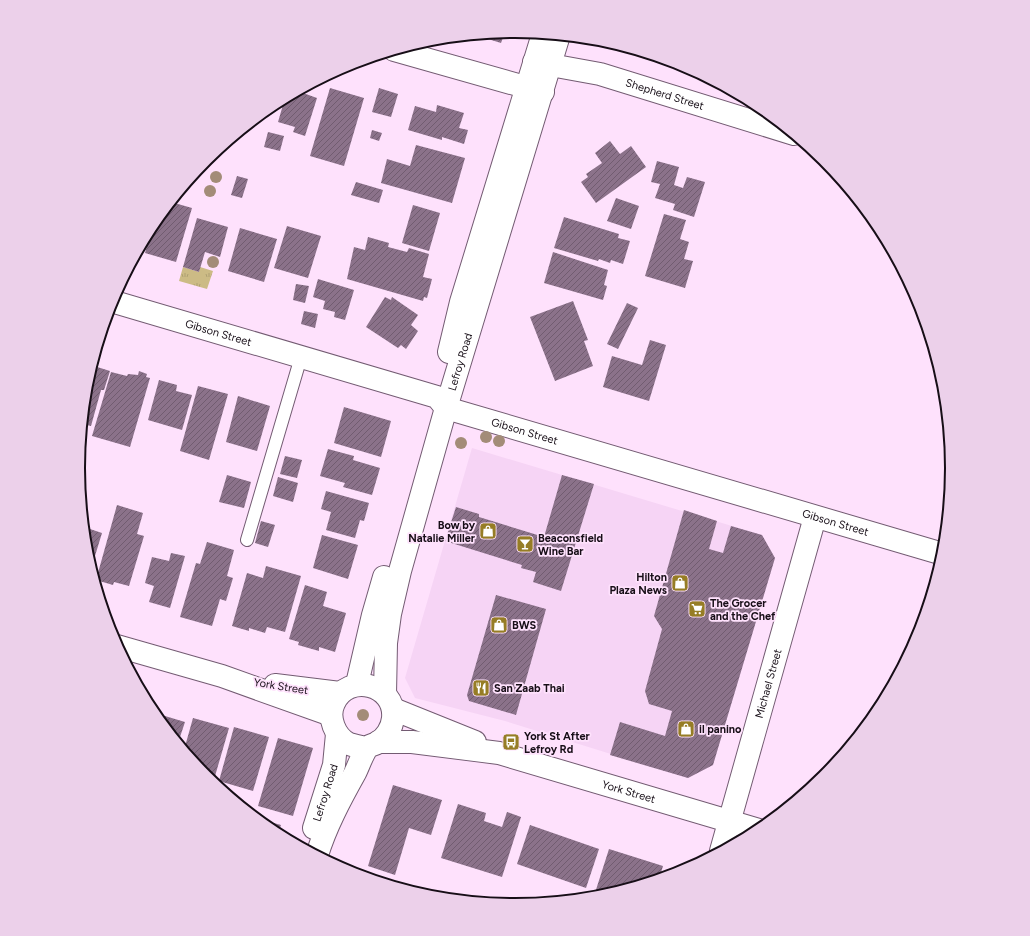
<svg xmlns="http://www.w3.org/2000/svg" width="1030" height="936" font-family="Figtree,sans-serif">
  <style>
    .built { fill: #f6d4f5 }
    .grass { fill: url(#grass-tufts) }
    .park { fill: url(#park-dots) }
    .building { fill: url(#building-hatch) }
    .lines { fill: none; stroke-linecap: round; stroke-linejoin: round }
    .service-casing { stroke: #735b72; stroke-width: 14 }
    .minor-casing { stroke: #735b72; stroke-width: 24 }
    .tertiary-casing { stroke: #735b72; stroke-width: 24 }
    .service { stroke: #fff; stroke-width: 12 }
    .minor { stroke: #fff; stroke-width: 22 }
    .tertiary { stroke: #fff; stroke-width: 22 }
    .tree { fill: #a38c78 }
    .labels { text-anchor: middle; stroke-width: 3.5; stroke-linejoin: round; paint-order: stroke }
    .street-label { font-size: 11px; fill: #170e17; stroke: #fee1fc }
    .poi-label { font-size: 11px; font-weight: bold; fill: #170e17; stroke: #fee1fc; text-anchor: start }
    .rim { fill: none; stroke: #170e17; stroke-width: 2 }
  </style>
  <defs>
    <pattern id="grass-tufts" width="24" height="20" patternUnits="userSpaceOnUse"><rect width="24" height="20" fill="#ccbb85"/><path d="M3 7l-1-3M5 7V3M7 7l1-3M15 17l-1-3M17 17v-4M19 17l1-3" fill="none" stroke="#aea072"/></pattern>
    <pattern id="park-dots" width="8" height="8" patternUnits="userSpaceOnUse"><rect width="8" height="8" fill="#ccbb85"/><path d="M2 2h.1M6 6h.1" fill="none" stroke="#aea072" stroke-width="1.8" stroke-linecap="round"/></pattern>
    <pattern id="building-hatch" width="6" height="6" patternUnits="userSpaceOnUse"><rect width="6" height="6" fill="#8b728a"/><path d="M-1 1l2-2M0 6l6-6M5 7l2-2" fill="none" stroke="#715c70"/></pattern>
  </defs>
  <rect width="100%" height="100%" fill="#fee1fc"/>
  <path class="built" d="M472 448 762 535 775 558 713 765 688 778 505 721 415 698 405 678Z"/>
  <path class="grass" d="M183 267 199 272 200 267 213 271 207 289 179 281Z"/>
  <path class="park" d="M625 47 682 64 709 79 624 52Z"/>
  <path class="building" d="M505 32 501 43 475 35Z
    M305 87 303 93 317 98 305 136 293 132 295 127 278 122 285 98Z
    M330 88 364 98 344 166 310 156Z
    M379 88 398 94 391 117 372 112Z
    M437 105 464 113 459 128 468 130 464 144 442 137V140L408 130 415 106 436 112Z
    M372 130 382 133 379 141 370 138Z
    M268 132 284 136 280 151 264 147Z
    M610 141 620 154 631 146 646 167 596 203 581 182 588 177 586 174 602 163 595 153Z
    M416 145 465 158 452 203 381 183 387 159 410 166Z
    M657 161 679 167 674 185 683 188 687 177 705 182 694 217 673 210 675 204 655 198 660 184 651 182Z
    M237 176 248 179 242 198 231 195Z
    M356 182 383 190 379 203 351 195Z
    M616 198 639 206 631 229 607 221Z
    M171 202 192 208 176 262 145 253 154 223Z
    M413 205 440 213 429 251 402 243Z
    M664 214 686 220 680 239 689 242 684 259 693 261 685 288 645 276Z
    M564 217 619 234 618 238 630 241 623 264 611 260 610 263 599 259 598 261 554 248Z
    M197 218 228 227 220 257 205 252 199 272 183 267Z
    M287 226 321 236 308 278 274 268Z
    M240 228 277 239 264 282 228 271Z
    M368 237 389 243 388 247 407 252 409 248 429 254 423 277 432 279 427 298 424 297 423 301 347 279 354 247 365 250Z
    M553 252 608 270 604 285 607 286 603 300 544 283Z
    M318 279 354 290 345 320 334 317 335 312 323 309 325 301 313 297Z
    M296 284 309 286 305 303 293 300Z
    M385 297 391 300 392 297 418 315 411 325 418 331 406 349 401 345 398 348 366 327Z
    M573 301 588 340 584 341 593 366 555 381 530 317Z
    M627 303 638 308 618 349 607 344Z
    M304 311 318 314 315 328 301 324Z
    M650 340 666 345 649 401 603 387 612 356 642 365Z
    M93 363H95L94 366 110 371 104 390H101L91 426 82 424 86 383Z
    M139 371 147 374 146 377 150 378 130 447 92 436 111 372 127 376 128 374 138 375Z
    M159 380 177 385 176 391 192 395 182 430 148 420Z
    M198 386 228 394 209 460 180 451Z
    M238 396 270 406 257 451 226 442Z
    M344 407 391 421 381 457 334 443Z
    M328 449 354 456 353 460 380 468 372 495 343 487 345 483 320 476Z
    M285 456 302 460 297 478 280 474Z
    M227 475 251 482 244 508 219 502Z
    M562 475 594 484 561 591 533 582 536 572 521 568 522 565 445 541 456 507 479 514V517L544 537Z
    M278 477 298 483 293 502 273 496Z
    M326 491 369 503 364 521 360 520 355 538 326 530 331 512 321 509Z
    M117 505 143 513 137 534 144 536 129 586 114 582 113 585 96 580Z
    M684 510 717 521 709 549 723 553 731 526 762 535 775 558 713 765 688 778 610 755 620 722 665 736 672 711 649 704 645 691 662 629 654 616Z
    M261 521 275 525 268 547 255 543Z
    M84 527 102 533 91 569 86 553Z
    M322 535 358 545 348 579 313 568Z
    M207 542 234 550 227 576 233 578 226 601 220 599 212 626 180 617 196 563 200 564Z
    M171 553 185 556 170 608 149 602 154 586 145 583 152 557 169 561Z
    M266 566 301 576 285 632 267 627 265 633 249 628V631L232 626 247 573 263 578Z
    M305 585 327 592 323 606 346 613 335 652 319 647V651L298 645 299 642 289 639Z
    M496 595 546 609 516 715 469 701 467 695Z
    M155 713 185 722 178 743 154 714Z
    M193 718 229 728 213 783 184 750Z
    M234 727 269 737 253 791 219 781Z
    M278 738 313 748 293 816 258 806Z
    M393 785 442 800 431 835 409 828 395 875 368 866Z
    M458 804 486 813 484 821 502 827 507 812 521 817 502 877 441 858Z
    M256 818 281 825 278 834 272 831Z
    M530 825 599 849 586 888 517 864Z
    M609 849 663 866 659 879 600 897 594 896Z"/>
  <g class="lines">
    <g class="service-casing">
      <path id="service" d="M247 540 301 357"/>
    </g>
    <g class="minor-casing">
      <g id="minor">
        <path d="M394 50 543 92"/>
        <path id="s1" d="M534 62 600 74 794 134"/>
        <path id="s2" d="M111 301 437 397 446 408 943 554"/>
        <path d="M117 646 222 676 331 715"/>
        <path d="M275 685 340 693"/>
        <path d="M393 709 475 742"/>
        <path id="s3" d="M378 742H412L499 753 759 830"/>
        <path id="s4" d="M721 851 815 517"/>
      </g>
    </g>
    <g class="tertiary-casing">
      <g id="tertiary">
        <path d="M449 352 461 302 543 34"/>
        <path d="M357 684 373 615 384 577"/>
        <path id="s5" d="M385 694 386 643 390 614 400 571 446 408 559 35"/>
        <path id="s6" d="M314 828 334 765 337 734"/>
        <path d="M317 855C326 826 340 800 355 773 359 765 362 755 367 748 369 745 374 745 377 743 386 738 392 728 393 718 396 684 348 672 334 703 327 717 335 737 349 744 355 746 361 747 367 748"/>
      </g>
    </g>
    <use href="#service" class="service"/>
    <use href="#minor" class="minor"/>
    <use href="#tertiary" class="tertiary"/>
  </g>
  <g class="tree">
    <circle cx="216" cy="177" r="6"/>
    <circle cx="210" cy="191" r="6"/>
    <circle cx="213" cy="262" r="6"/>
    <circle cx="486" cy="437" r="6"/>
    <circle cx="499" cy="441" r="6"/>
    <circle cx="461" cy="443" r="6"/>
    <circle cx="363" cy="715" r="6"/>
  </g>
  <defs>
    <g id="shop-square" transform="scale(0.9)"><rect x="-9" y="-9" width="18" height="18" rx="4" fill="#967d25" stroke="#fee1fc"/><path d="M-5-2.5h2.3a2.7 3.5 0 0 1 5.4 0H5L5.5 6h-11ZM-1.5-2.5h3a1.5 2.3 0 0 0-3 0Z" fill="#fff"/></g>
    <g id="bar-square" transform="scale(0.9)"><rect x="-9" y="-9" width="18" height="18" rx="4" fill="#967d25" stroke="#fee1fc"/><path d="M-6-5H6L.8 .8V4.5H3.5V6h-7V4.5H-.8V.8Z" fill="#fff"/></g>
    <g id="supermarket-square" transform="scale(0.9)"><rect x="-9" y="-9" width="18" height="18" rx="4" fill="#967d25" stroke="#fee1fc"/><path d="M-6-5.5h2.5l.6 2H6L4.5 2H-2.5L-4.4-4H-6ZM-1.5 3.2a1.3 1.3 0 1 0 .1 0ZM3 3.2a1.3 1.3 0 1 0 .1 0Z" fill="#fff"/></g>
    <g id="restaurant-square" transform="scale(0.9)"><rect x="-9" y="-9" width="18" height="18" rx="4" fill="#967d25" stroke="#fee1fc"/><path d="M-5-6h1v4h1v-4h1v4h1v-4h1v5L-1.5 .5V6h-2V.5L-5-1ZM5-6V6H3V1.5H1.5Q1.5-4 5-6Z" fill="#fff"/></g>
    <g id="bus-square" transform="scale(0.9)"><rect x="-9" y="-9" width="18" height="18" rx="4" fill="#967d25" stroke="#fee1fc"/><path d="M-5-6H5V4H4V6H2V4H-2V6H-4V4H-5ZM-3.5-4V0h7V-4ZM-3.5 1.2v1.5H-2V1.2ZM2 1.2v1.5H3.5V1.2Z" fill="#fff"/></g>
  </defs>
  <g fill-rule="evenodd">
    <use href="#shop-square" x="488" y="531"/>
    <use href="#bar-square" x="525" y="544"/>
    <use href="#shop-square" x="680" y="583"/>
    <use href="#supermarket-square" x="697" y="609"/>
    <use href="#shop-square" x="499" y="625"/>
    <use href="#restaurant-square" x="481" y="688"/>
    <use href="#shop-square" x="686" y="729"/>
    <use href="#bus-square" x="511" y="742"/>
  </g>
  <g class="labels">
    <g class="street-label">
      <text dy="4" stroke="none"><textPath href="#s1" startOffset="135">Shepherd Street</textPath></text>
      <text dy="4" stroke="none"><textPath href="#s2" startOffset="112">Gibson Street</textPath></text>
      <text dy="4" stroke="none"><textPath href="#s5" startOffset="342">Lefroy Road</textPath></text>
      <text dy="4" stroke="none"><textPath href="#s2" startOffset="436">Gibson Street</textPath></text>
      <text dy="4" stroke="none"><textPath href="#s2" startOffset="760">Gibson Street</textPath></text>
      <text dy="4" stroke="none"><textPath href="#s4" startOffset="174">Michael Street</textPath></text>
      <text transform="translate(281 686) rotate(9)" y="4">York Street</text>
      <text dy="4" stroke="none"><textPath href="#s3" startOffset="257">York Street</textPath></text>
      <text dy="4" stroke="none"><textPath href="#s6" startOffset="37">Lefroy Road</textPath></text>
    </g>
    <g class="poi-label">
      <text x="475" y="529" text-anchor="end">Bow by<tspan x="475" dy="13">Natalie Miller</tspan></text>
      <text x="538" y="542">Beaconsfield<tspan x="538" dy="13">Wine Bar</tspan></text>
      <text x="667" y="581" text-anchor="end">Hilton<tspan x="667" dy="13">Plaza News</tspan></text>
      <text x="710" y="607">The Grocer<tspan x="710" dy="13">and the Chef</tspan></text>
      <text x="512" y="629">BWS</text>
      <text x="494" y="692">San Zaab Thai</text>
      <text x="699" y="733">il panino</text>
      <text x="524" y="740">York St After<tspan x="524" dy="13">Lefroy Rd</tspan></text>
    </g>
  </g>
  <path d="M0 0H1030V936H0ZM85 468a430 430 0 1 1 860 0a430 430 0 1 1-860 0Z" fill="#ecd0ea" fill-rule="evenodd"/>
  <path class="rim" d="M85 468a430 430 0 1 1 860 0a430 430 0 1 1-860 0Z"/>
</svg>
